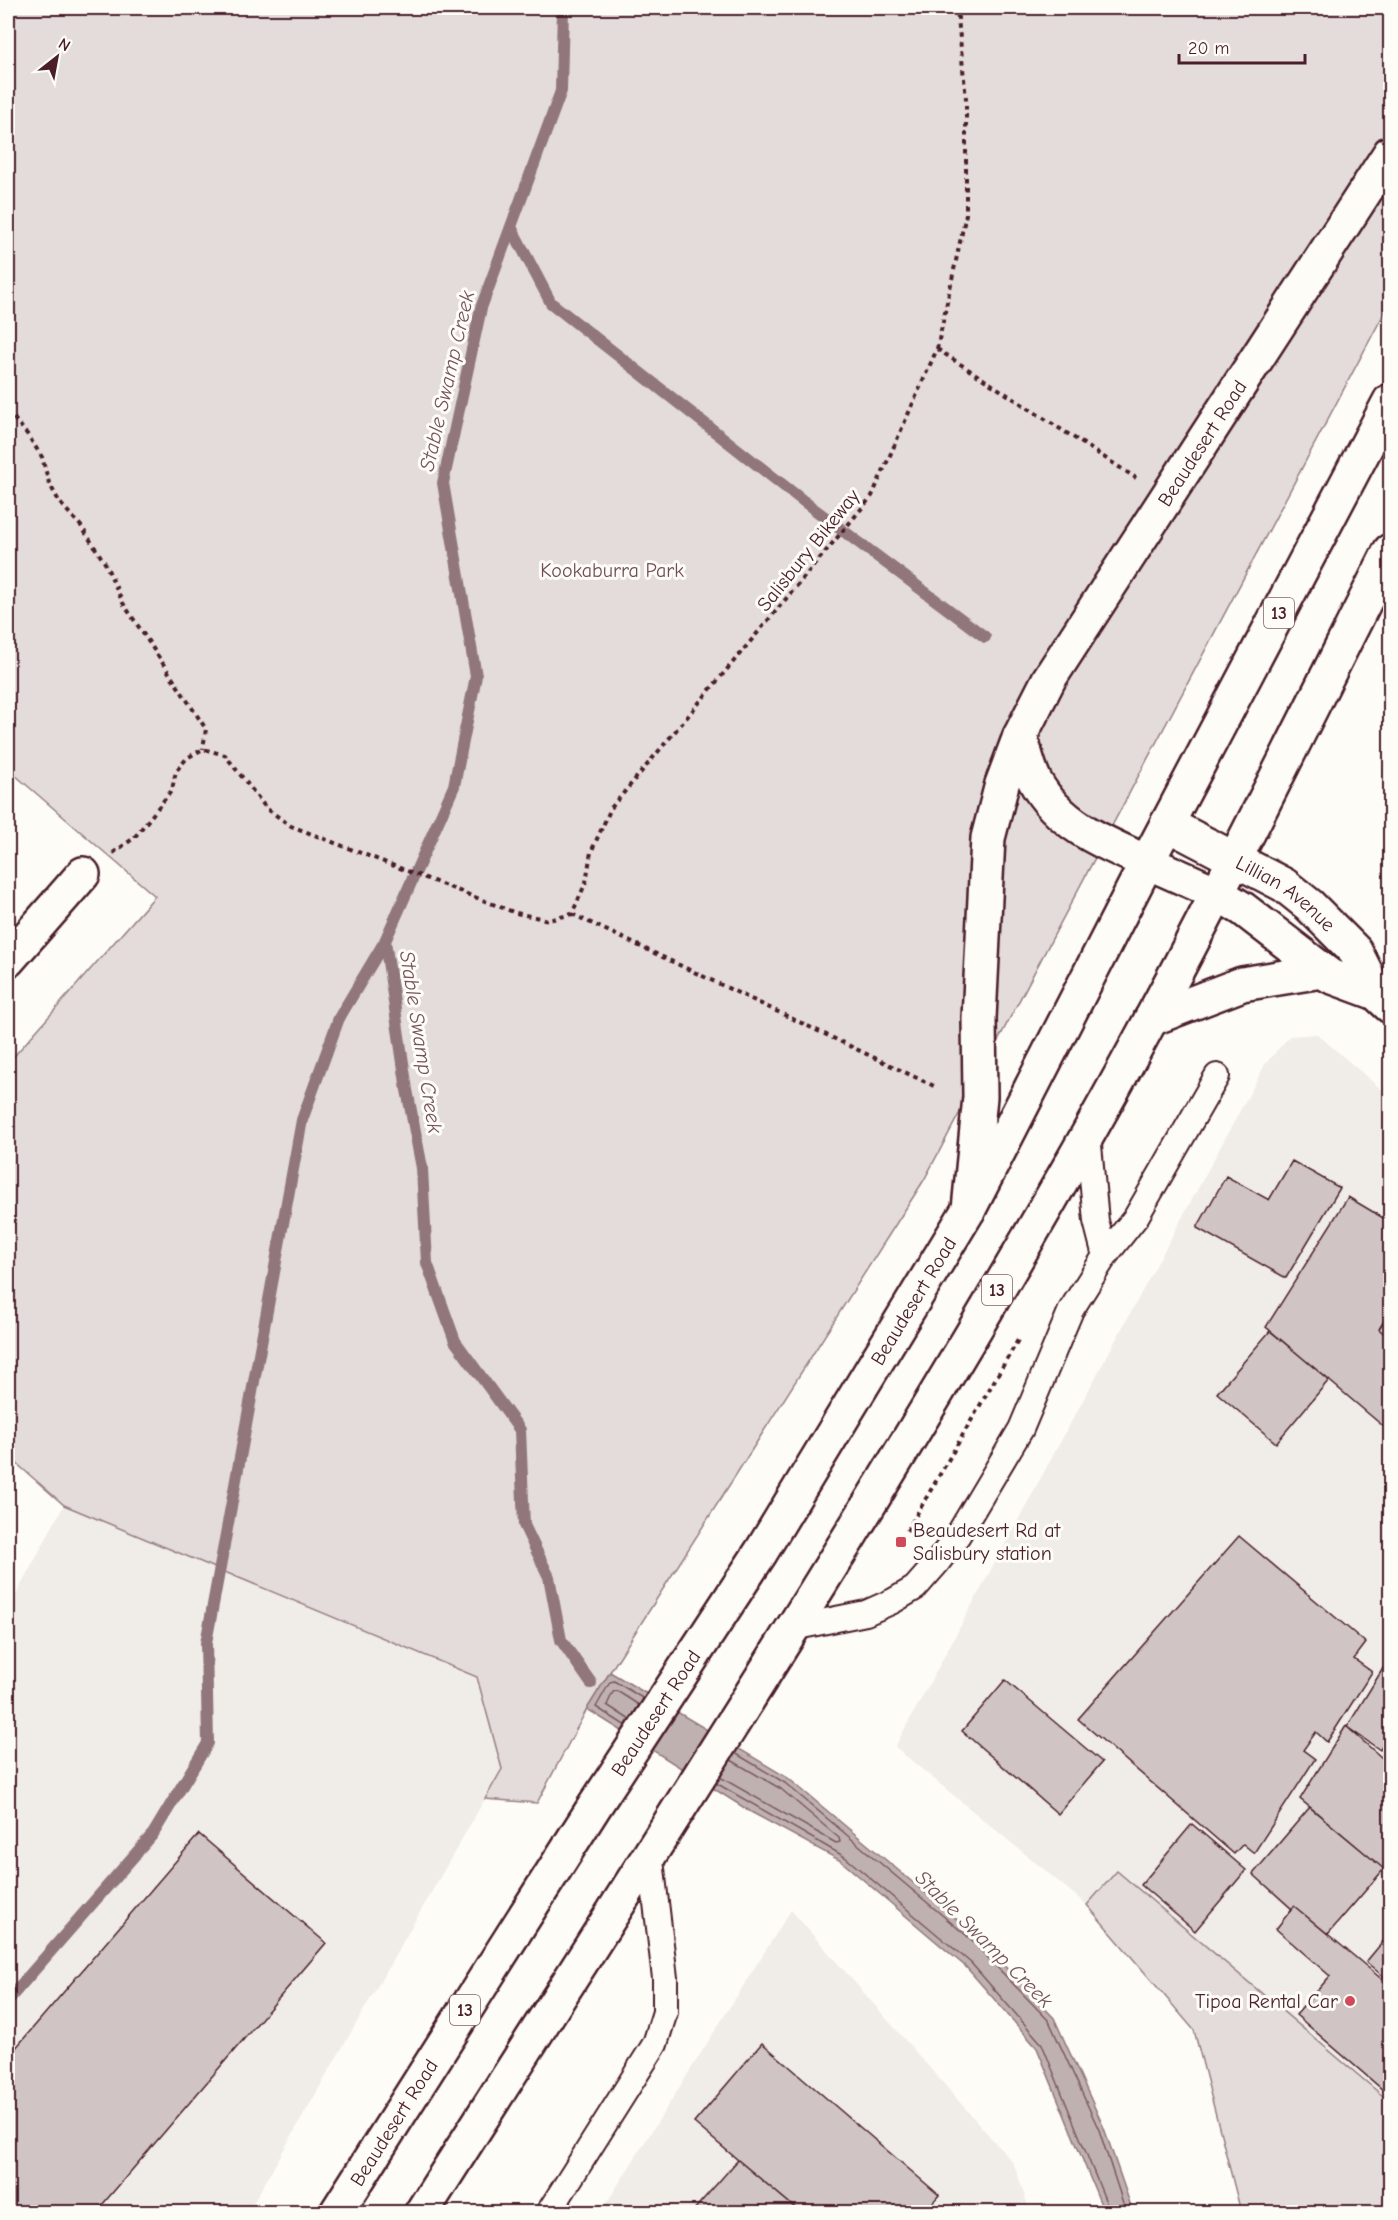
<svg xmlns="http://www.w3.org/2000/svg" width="1398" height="2220" font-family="'Comic Neue',sans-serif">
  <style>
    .built { fill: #f0ece8 }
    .green { fill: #e3dcda; stroke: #967e82; stroke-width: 1.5 }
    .water { fill: #c0b1b1; stroke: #91777b; stroke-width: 1.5 }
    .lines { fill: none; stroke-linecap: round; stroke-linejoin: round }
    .shore { stroke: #795961; stroke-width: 1.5 }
    .stream { stroke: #91777b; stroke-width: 12 }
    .building { fill: #d0c5c4; stroke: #4a1f2b; stroke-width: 1.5 }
    .service-casing { stroke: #4a1f2b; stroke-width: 28 }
    .minor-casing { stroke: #4a1f2b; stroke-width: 38 }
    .tertiary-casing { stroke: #4a1f2b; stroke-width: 38 }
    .trunk-casing { stroke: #4a1f2b; stroke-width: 38 }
    .path { stroke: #4a1f2b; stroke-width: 4; stroke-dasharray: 4.5 4.5; stroke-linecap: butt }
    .service { stroke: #fdfcf7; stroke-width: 24 }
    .minor { stroke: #fdfcf7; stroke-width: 33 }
    .tertiary { stroke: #fdfcf7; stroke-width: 33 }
    .trunk { stroke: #fdfcf7; stroke-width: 33 }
    .poi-dot { fill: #d1495b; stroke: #fdfcf7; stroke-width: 2 }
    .labels { text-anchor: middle; stroke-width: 6; stroke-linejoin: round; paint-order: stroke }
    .shield { fill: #fdfcf7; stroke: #806168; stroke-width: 1.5 }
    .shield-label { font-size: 18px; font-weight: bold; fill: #4a1f2b }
    .street-label { font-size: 20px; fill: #4a1f2b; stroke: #fdfcf7 }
    .park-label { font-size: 20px; fill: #704e57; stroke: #fdfcf7 }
    .poi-label { font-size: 20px; fill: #4a1f2b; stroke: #fdfcf7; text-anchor: start }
    .water-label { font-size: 21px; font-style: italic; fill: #73525a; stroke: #fdfcf7 }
  </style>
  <rect width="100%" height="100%" fill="#fdfcf7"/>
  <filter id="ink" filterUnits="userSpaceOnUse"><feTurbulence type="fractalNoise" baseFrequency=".0167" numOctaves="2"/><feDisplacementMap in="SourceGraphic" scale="12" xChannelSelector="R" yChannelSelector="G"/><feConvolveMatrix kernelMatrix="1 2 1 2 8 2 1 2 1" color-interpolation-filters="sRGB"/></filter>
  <g filter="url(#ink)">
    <path class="built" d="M1317 1034 1390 1097V2102L1117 1872 1087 1905 895 1747 1266 1063 1290 1036Z
      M64 1505 477 1677 502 1769 248 2212H8V1610Z
      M791 1910 1014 2164 1030 2212H601Z"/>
    <path class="green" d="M8 8H1390V302L924 1180 610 1672 587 1709 537 1803 485 1799 502 1769 477 1677 64 1505 8 1456V1063L155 896 8 769Z
      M1117 1871 1390 2102V2212H1241L1194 2030 1087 1905Z"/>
    <path class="water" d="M610 1672 788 1778 972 1932 1054 2018 1104 2128 1133 2212H1104L1037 2048 966 1967 841 1861 751 1812 587 1709Z"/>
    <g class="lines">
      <path class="shore" d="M630 1720 607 1705 613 1692 617 1691 639 1705
        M626 1726 596 1707 610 1682 614 1681 644 1699
        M735 1753 785 1783 967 1936 1049 2021 1099 2130 1126 2212
        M720 1777 836 1843 840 1842 839 1838 781 1789 731 1760
        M716 1783 845 1857 971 1963 1042 2044 1110 2212"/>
      <path class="stream" d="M563 8 561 91 481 308 443 483 476 676 454 786 385 941 407 1090 422 1168 427 1263 455 1341 520 1430 524 1525 549 1577 561 1640 591 1683
        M511 227 551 303 802 500 985 637
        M8 2000 153 1834 208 1743 206 1643 302 1120 339 1018 385 941"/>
    </g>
    <path class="building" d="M1292 1161 1340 1188 1286 1278 1197 1228 1226 1176 1269 1200Z
      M1348 1197 1390 1222V1311L1379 1329 1390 1339V1432L1266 1327Z
      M1270 1331 1329 1380 1276 1443 1217 1393Z
      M1239 1536 1366 1643 1354 1659 1372 1672 1327 1742 1316 1732 1303 1750 1315 1759 1254 1853 1243 1844 1234 1854 1078 1719Z
      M1390 1657V1733L1380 1750 1347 1727Z
      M1005 1680 1102 1762 1058 1814 962 1731Z
      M1346 1726 1390 1765V1874L1300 1799Z
      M1310 1807 1384 1869 1328 1934 1294 1906 1292 1909 1253 1874Z
      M1192 1824 1246 1870 1195 1931 1141 1885Z
      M199 1834 326 1943 96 2212H8V2057Z
      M1294 1906 1390 1986V2096L1296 2015 1330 1976 1276 1929Z
      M1390 1933V1982L1366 1962Z
      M762 2043 939 2195 925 2212H800L694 2123Z
      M738 2160 800 2212H692Z"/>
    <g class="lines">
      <g class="service-casing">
        <path id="service" d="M1105 1256 1136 1217 1217 1076
          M792 1628 866 1613 893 1601 915 1588 937 1563 958 1535 1021 1429 1071 1310 1105 1256 1096 1221 1088 1134
          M549 2212 655 2044 665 2012V1978L650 1852"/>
      </g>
      <g class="minor-casing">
        <g id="minor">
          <path d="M1020 736C1025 751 1028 767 1035 781 1059 825 1104 843 1147 862"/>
          <path d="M8 960 83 874"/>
          <path id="s1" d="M969 1209 980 1097 979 1018 988 838 1002 784 1020 736 1049 679 1390 153"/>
        </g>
      </g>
      <g class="tertiary-casing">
        <g id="tertiary">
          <path id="s2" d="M1167 824 1284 885 1309 905 1355 951 1376 993"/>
          <path d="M1147 862 1217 893 1243 909 1330 976 1376 993 1390 1006"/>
        </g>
      </g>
      <g class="trunk-casing">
        <g id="trunk">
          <path d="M1151 1019 1242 984 1322 971"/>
          <path id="s3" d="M337 2212 594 1807 761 1552 969 1209 1147 862 1390 401"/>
          <path d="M422 2212C648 1856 880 1502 1088 1134 1195 944 1292 746 1390 551"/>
        </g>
      </g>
      <path class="path" d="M937 349 1136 478
        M8 411 27 434 42 457 49 483 60 503 81 526 105 563 123 603 206 729 203 749
        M113 853 134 838 172 790 176 771 187 758 203 749 225 755 266 808 291 826 516 913 549 920 572 914 586 882 591 852 611 808 872 496 937 349 966 214V99L957 8
        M572 914 936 1087
        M907 1531 1018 1340"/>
      <use href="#service" class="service"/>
      <use href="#minor" class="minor"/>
      <use href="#tertiary" class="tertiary"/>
      <use href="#trunk" class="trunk"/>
    </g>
  </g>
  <g class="poi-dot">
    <rect x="895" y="1536" width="12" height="12" rx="3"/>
    <circle cx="1350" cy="2001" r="6"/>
  </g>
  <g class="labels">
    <g class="shield">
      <rect x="1264" y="598" width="30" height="30" rx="4.5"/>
      <rect x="982" y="1275" width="30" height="30" rx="4.5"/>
      <rect x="450" y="1995" width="30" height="30" rx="4.5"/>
    </g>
    <g class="shield-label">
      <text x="1279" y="619">13</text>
      <text x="997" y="1296">13</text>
      <text x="465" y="2016">13</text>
    </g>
    <g class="street-label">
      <text dy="7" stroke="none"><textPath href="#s1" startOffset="824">Beaudesert Road</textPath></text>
      <text transform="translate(808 550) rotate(-51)" y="7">Salisbury Bikeway</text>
      <text dy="7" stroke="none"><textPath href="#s2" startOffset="138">Lillian Avenue</textPath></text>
      <text dy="7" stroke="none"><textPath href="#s3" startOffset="1078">Beaudesert Road</textPath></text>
      <text dy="7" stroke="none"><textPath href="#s3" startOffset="592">Beaudesert Road</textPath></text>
      <text dy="7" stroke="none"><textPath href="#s3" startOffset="106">Beaudesert Road</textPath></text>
    </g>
    <g class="park-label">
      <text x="612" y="577">Kookaburra Park</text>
    </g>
    <g class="poi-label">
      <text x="913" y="1537">Beaudesert Rd at<tspan x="913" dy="23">Salisbury station</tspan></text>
      <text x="1338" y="2008" text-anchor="end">Tipoa Rental Car</text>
    </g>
    <g class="water-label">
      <text transform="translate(447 381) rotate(-77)" y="7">Stable Swamp Creek</text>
      <text transform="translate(421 1042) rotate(81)" y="7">Stable Swamp Creek</text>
      <text transform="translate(984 1939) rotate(45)" y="7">Stable Swamp Creek</text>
    </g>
  </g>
  <rect width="1398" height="2220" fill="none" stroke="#fdfcf7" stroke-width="30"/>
  <rect x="15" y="15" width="1368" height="2190" fill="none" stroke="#4a1f2b" stroke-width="2" filter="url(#ink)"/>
  <g transform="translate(57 57) rotate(31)" stroke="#fdfcf7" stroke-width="4.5" paint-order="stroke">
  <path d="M0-4.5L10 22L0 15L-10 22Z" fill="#4a1f2b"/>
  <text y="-9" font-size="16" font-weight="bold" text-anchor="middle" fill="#4a1f2b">N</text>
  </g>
  <path d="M1179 54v9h126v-9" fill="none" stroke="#4a1f2b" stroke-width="3"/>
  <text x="1188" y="54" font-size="18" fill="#4a1f2b" stroke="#fdfcf7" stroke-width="4.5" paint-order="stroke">20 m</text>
</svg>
